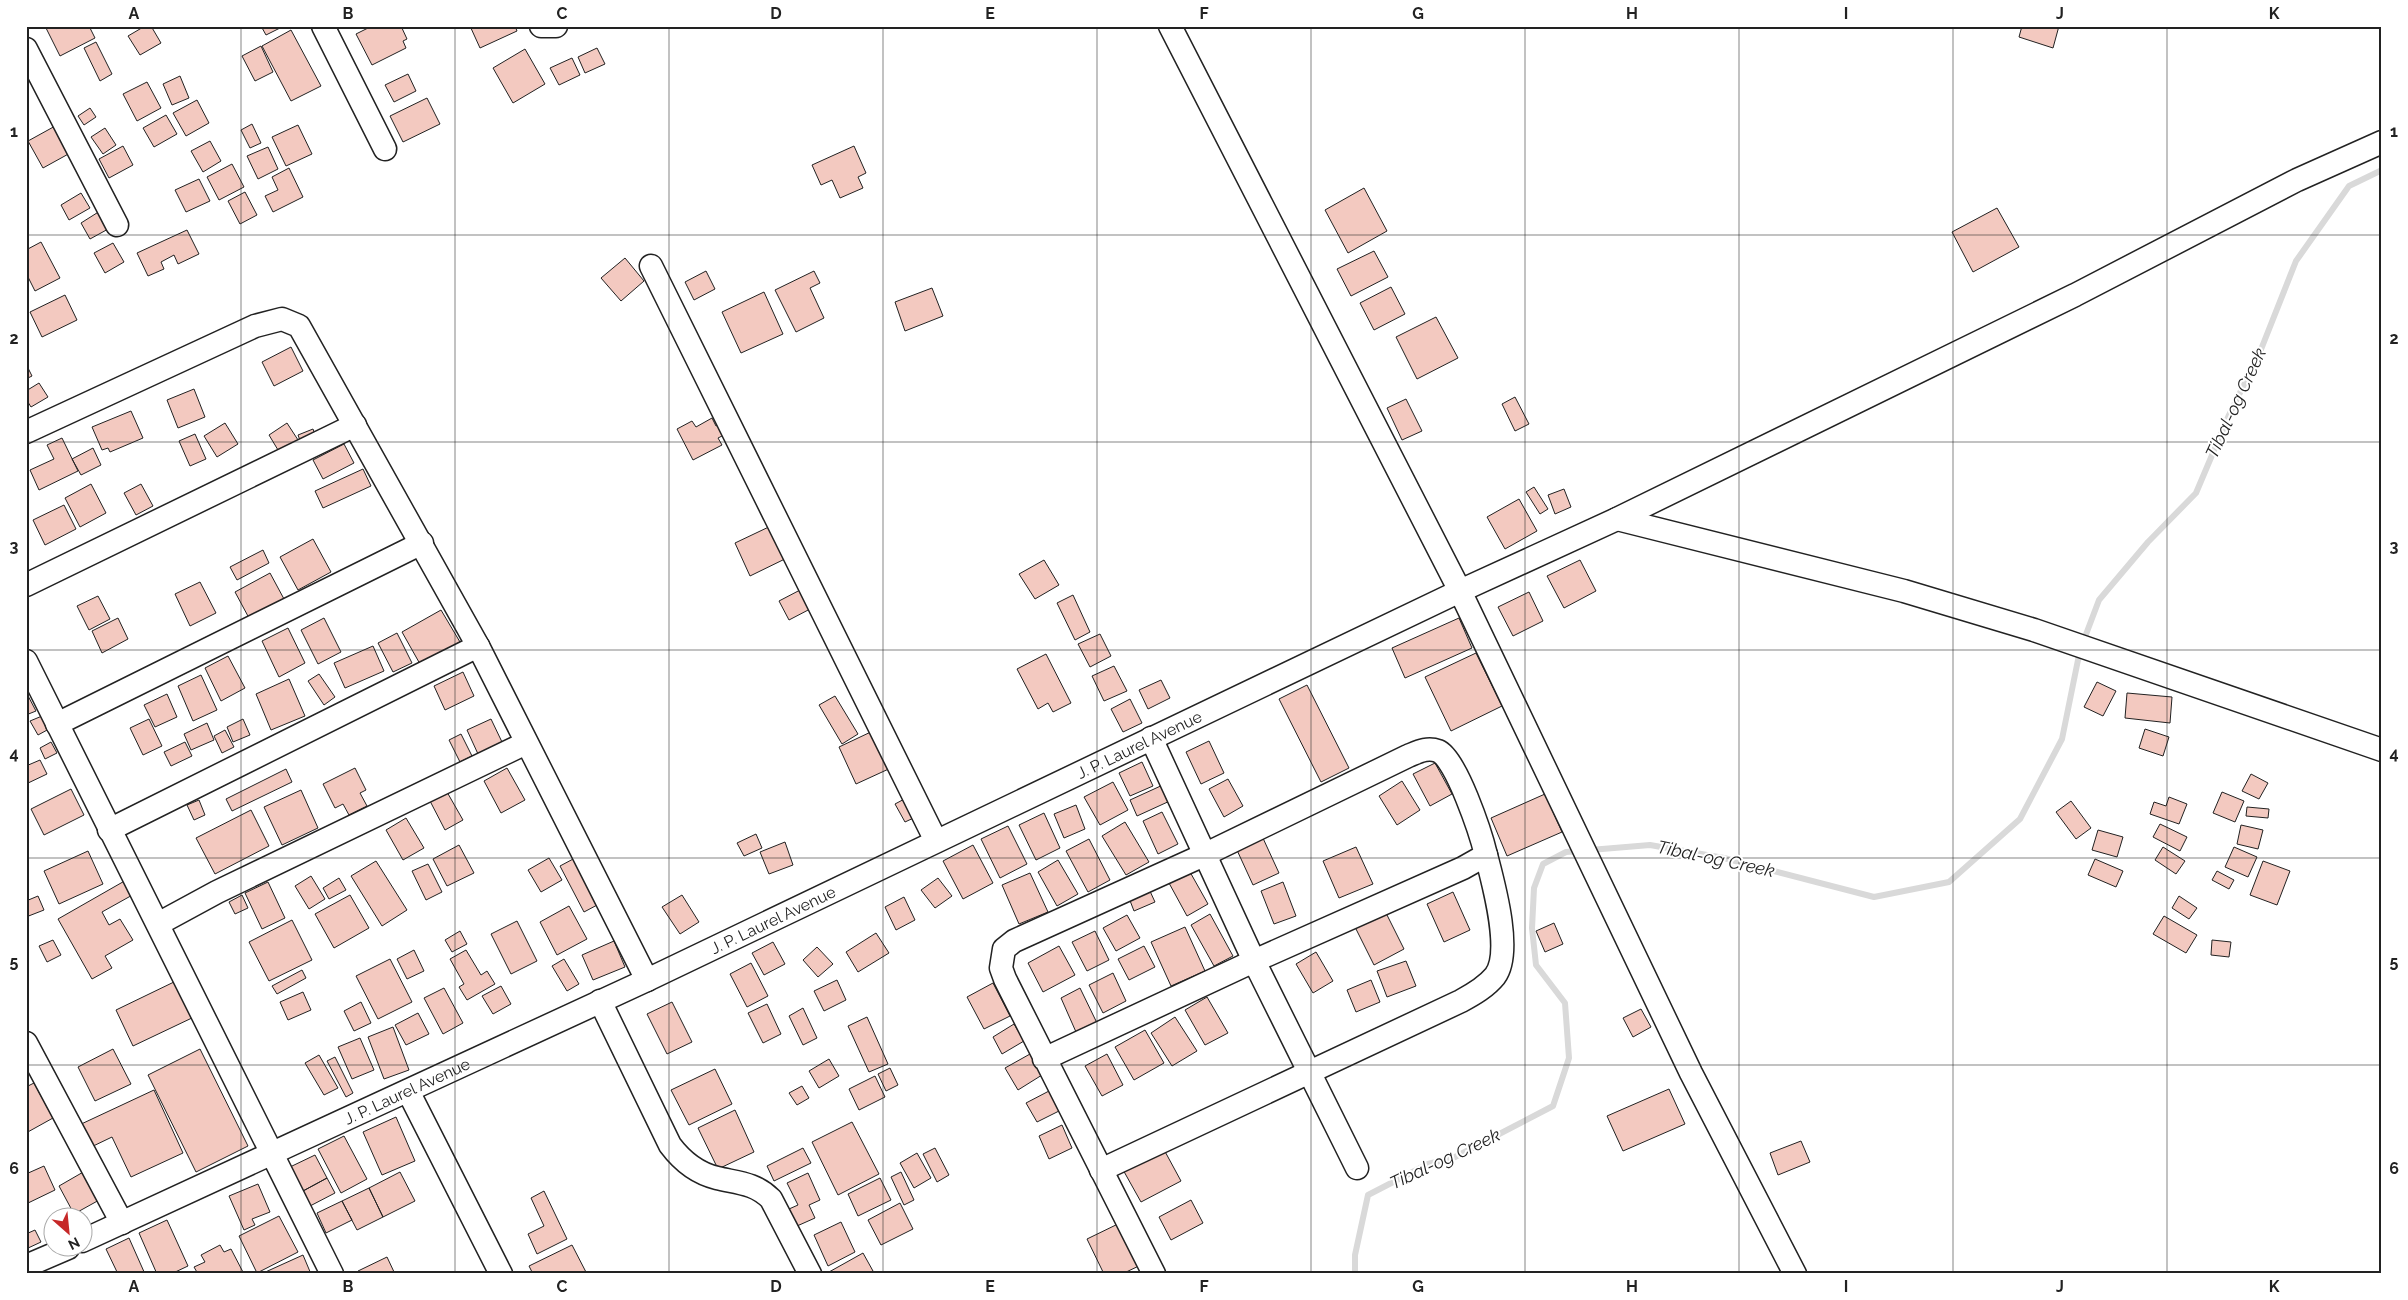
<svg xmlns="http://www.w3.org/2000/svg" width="2408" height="1300" font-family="Raleway,sans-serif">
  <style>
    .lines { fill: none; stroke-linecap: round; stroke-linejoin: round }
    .stream { stroke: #d9d9d9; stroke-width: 6 }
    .building { fill: #f3c9c0; stroke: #222 }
    .minor-casing { stroke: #222; stroke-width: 25 }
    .minor { stroke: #fff; stroke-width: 22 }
    .grid { fill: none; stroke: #222; stroke-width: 1; stroke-opacity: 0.55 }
    .labels { text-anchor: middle; stroke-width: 4; stroke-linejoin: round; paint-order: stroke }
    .street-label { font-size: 16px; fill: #222; stroke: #fff }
    .water-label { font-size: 18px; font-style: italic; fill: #222; stroke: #fff }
    .neatline { fill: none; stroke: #222; stroke-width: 2 }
    .grid-label { font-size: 16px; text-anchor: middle; font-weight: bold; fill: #222 }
  </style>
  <rect width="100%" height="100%" fill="#fff"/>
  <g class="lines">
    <path class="stream" d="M2085 637 2099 600 2148 542 2196 493 2229 415 2260 352 2296 261 2349 186 2382 170
      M1590 850 1650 845 1724 858 1874 897 1949 882 2020 819 2062 739 2079 655
      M1355 1274V1255L1368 1195 1428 1164 1455 1157 1553 1106 1569 1058 1565 1003 1536 965 1532 928 1534 888 1543 864 1566 852 1580 851"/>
  </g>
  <path class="building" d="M45 26H89L95 38 60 56Z
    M145 26H151L161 43 140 55 128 36Z
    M261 26H284L266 35Z
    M372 26H401L407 39 403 41 406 48 372 65 356 34Z
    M470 26H515L517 31 480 48Z
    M2022 26H2059L2053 48 2019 37Z
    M291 30 321 86 291 101 262 46Z
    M96 42 112 74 100 81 84 48Z
    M261 46 273 72 255 81 242 56Z
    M597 48 605 64 585 73 578 57Z
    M525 49 545 84 513 103 493 68Z
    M572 58 580 75 559 85 550 68Z
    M408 74 416 91 394 102 385 85Z
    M180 76 189 98 172 105 163 84Z
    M147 82 161 108 137 121 123 94Z
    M427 98 440 124 403 142 390 116Z
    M197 100 209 123 186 136 173 113Z
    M90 108 96 117 84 125 78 116Z
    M166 115 177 134 154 147 143 128Z
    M252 124 261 143 250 148 241 130Z
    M57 125 72 152 43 168 28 141Z
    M298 125 312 154 286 166 272 137Z
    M105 128 116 145 103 154 91 137Z
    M210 141 221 161 203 172 191 151Z
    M123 146 133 165 109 178 99 159Z
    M854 146 866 173 858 177 863 188 840 198 832 180 821 185 812 165Z
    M268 147 278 169 258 179 247 156Z
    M232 164 244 187 219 200 207 177Z
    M289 168 303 197 273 212 265 196 278 190 272 177Z
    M199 179 210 201 186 212 175 190Z
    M1364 188 1387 231 1348 253 1325 210Z
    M245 192 257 215 240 224 228 201Z
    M81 193 90 208 69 220 61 205Z
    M1997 208 2019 247 1973 272 1952 232Z
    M100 211 110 228 90 239 81 223Z
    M187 230 199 254 178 264 174 255 161 262 164 269 148 276 137 253Z
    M41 242 60 278 35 291 26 273V250Z
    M113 243 124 262 105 273 94 253Z
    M1374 251 1388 277 1351 296 1337 269Z
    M625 258 644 281 621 301 601 278Z
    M706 271 715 289 694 300 685 282Z
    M814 271 820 283 810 288 824 318 796 332 775 290Z
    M1391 287 1405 314 1374 330 1360 303Z
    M932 288 943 316 905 331 895 302Z
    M764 292 783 334 741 353 722 312Z
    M65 295 77 320 42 337 30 312Z
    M1436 317 1458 358 1417 379 1396 337Z
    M291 347 303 371 274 386 262 362Z
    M26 364 32 376 26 379Z
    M39 383 48 397 31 407 26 399V391Z
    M194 389 205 417 178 428 167 400Z
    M1515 397 1529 424 1515 431 1502 404Z
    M1406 399 1422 431 1402 440 1387 408Z
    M131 411 143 438 110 452 108 448 102 450 92 427Z
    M712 418 716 426 722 423 728 433 718 438 722 445 693 460 677 429 692 421 696 427Z
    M225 423 238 444 217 457 204 436Z
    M287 423 300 443 281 455 269 435Z
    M313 429 316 437 301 443 298 435Z
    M195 434 206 459 190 466 179 441Z
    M62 438 78 471 39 490 30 470 54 459 47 445Z
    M344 444 354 463 323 479 313 460Z
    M93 448 101 465 81 475 72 459Z
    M363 469 371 486 323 508 315 491Z
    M91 484 106 513 80 527 65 498Z
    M141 484 153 506 136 515 124 493Z
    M1534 487 1548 509 1540 514 1526 492Z
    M1564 489 1571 507 1555 514 1548 495Z
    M1519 499 1537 531 1505 549 1487 517Z
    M64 505 76 529 45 545 33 520Z
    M775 524 791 556 750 576 735 543Z
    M313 539 331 572 298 590 280 557Z
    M263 550 269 563 237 580 230 567Z
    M1044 560 1059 585 1035 599 1019 574Z
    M1580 560 1596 591 1564 608 1547 576Z
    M270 573 284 599 249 618 235 592Z
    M200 582 216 613 190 626 175 594Z
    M802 589 812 608 789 620 779 601Z
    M1529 592 1543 621 1513 636 1498 607Z
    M1073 595 1090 632 1075 640 1057 603Z
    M98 596 110 619 89 630 77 606Z
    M441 610 460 642 420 664 402 632Z
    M118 618 128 639 102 653 92 631Z
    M324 618 341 652 318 664 301 630Z
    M1459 618 1472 648 1405 678 1392 648Z
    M288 628 305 663 279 677 262 641Z
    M397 633 412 663 393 672 378 643Z
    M1100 634 1111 656 1090 667 1078 644Z
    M373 646 384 671 345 688 334 663Z
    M1476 653 1502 706 1451 731 1425 677Z
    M1046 654 1071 703 1053 712 1048 703 1038 709 1017 669Z
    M228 656 245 688 221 701 205 668Z
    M1114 666 1127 691 1104 701 1092 676Z
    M463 672 474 696 445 710 434 686Z
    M319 674 335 697 324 705 308 681Z
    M201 675 217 710 193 721 178 686Z
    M289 679 305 716 271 730 256 694Z
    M1161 680 1170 698 1148 709 1139 690Z
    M2097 682 2116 691 2103 716 2084 707Z
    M1307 685 1349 768 1321 782 1279 699Z
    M26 692 36 711 26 715Z
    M2127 693 2172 697 2170 723 2125 718Z
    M167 694 177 717 155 727 144 705Z
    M835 696 858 734 842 744 819 705Z
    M1130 699 1142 723 1123 732 1111 709Z
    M42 716 49 729 38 735 30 721Z
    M149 719 162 746 143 755 130 728Z
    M243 719 250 735 233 742 227 727Z
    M491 719 502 742 478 754 467 730Z
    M207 723 214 740 191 750 184 734Z
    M2145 729 2169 737 2163 756 2139 748Z
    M225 730 234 747 222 753 214 736Z
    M875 730 893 767 856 784 839 747Z
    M461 734 472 756 460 762 449 740Z
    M1209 741 1224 773 1201 784 1186 752Z
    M51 742 57 753 45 759 40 748Z
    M185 742 192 756 171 766 164 752Z
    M40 760 47 774 26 784V766Z
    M1142 762 1153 786 1130 796 1119 773Z
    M1435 763 1452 794 1430 806 1413 774Z
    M355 768 366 790 360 793 367 806 349 815 343 804 335 808 323 784Z
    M507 768 525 800 501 813 484 781Z
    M286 769 292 782 232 811 226 799Z
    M2251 774 2268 783 2259 799 2242 791Z
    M1228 779 1243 806 1224 817 1209 789Z
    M1402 781 1420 810 1397 825 1379 796Z
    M1113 782 1128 810 1100 825 1084 797Z
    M1165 784 1172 800 1137 816 1130 800Z
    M71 789 84 815 44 835 31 809Z
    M301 790 318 828 282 845 264 807Z
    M447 792 463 820 445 830 430 801Z
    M2222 792 2244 801 2235 822 2213 813Z
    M1545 794 1562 832 1507 856 1491 818Z
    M910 796 920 815 905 822 895 804Z
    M2169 797 2187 804 2179 824 2150 814 2154 802 2166 806Z
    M199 800 205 815 194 820 187 805Z
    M2071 801 2091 828 2076 839 2056 812Z
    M1076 805 1085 829 1064 838 1054 814Z
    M2247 807 2269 809 2268 818 2246 816Z
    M251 810 269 846 215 874 196 838Z
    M1162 812 1178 844 1158 854 1143 821Z
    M1044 813 1060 848 1036 860 1019 825Z
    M406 818 424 848 403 860 386 830Z
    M1125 822 1149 862 1126 875 1102 836Z
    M2160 824 2187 837 2180 851 2153 837Z
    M2241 825 2263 830 2258 849 2237 844Z
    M1008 826 1027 864 1000 878 981 839Z
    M2098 830 2123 837 2117 857 2092 850Z
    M756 834 762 848 744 856 737 843Z
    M1262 836 1279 873 1253 885 1236 848Z
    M1089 839 1110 880 1088 892 1066 851Z
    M785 842 793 865 769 874 760 852Z
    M459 845 474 873 447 886 433 859Z
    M973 845 993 883 963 899 943 861Z
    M1356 847 1373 884 1339 898 1323 861Z
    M2163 847 2185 861 2176 874 2155 860Z
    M2234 847 2257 857 2248 877 2225 867Z
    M88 851 103 884 59 904 44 871Z
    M549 858 562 880 541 892 528 870Z
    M575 858 599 904 584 912 560 866Z
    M2095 859 2123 871 2116 887 2088 875Z
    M1058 860 1078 894 1057 906 1038 872Z
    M376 861 407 910 382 926 351 876Z
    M2263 861 2290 871 2277 905 2250 895Z
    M428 864 442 892 426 900 412 871Z
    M2217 871 2234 880 2229 889 2212 880Z
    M1190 872 1208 904 1187 916 1169 883Z
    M1030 873 1048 912 1019 924 1002 885Z
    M311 876 325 899 309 909 295 886Z
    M339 878 346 890 329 899 323 888Z
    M938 878 952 896 935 908 921 890Z
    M128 879 136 893 102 912 109 925 120 919 133 940 105 956 112 968 92 979 58 919Z
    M268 882 285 918 262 929 245 893Z
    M1283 882 1296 916 1274 924 1261 891Z
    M1149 889 1155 902 1134 911 1129 898Z
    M1453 892 1470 930 1444 942 1427 904Z
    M242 895 248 908 235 914 229 902Z
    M350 895 369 928 334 948 315 914Z
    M682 895 699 922 680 934 662 907Z
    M38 896 44 910 26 917V901Z
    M2179 896 2197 908 2189 919 2172 908Z
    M904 897 915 920 896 930 885 907Z
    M569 906 587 939 557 955 540 922Z
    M1385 911 1404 949 1374 965 1355 927Z
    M1210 914 1233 956 1214 966 1191 925Z
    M1127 915 1140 938 1116 951 1103 928Z
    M2164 916 2197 935 2186 953 2153 934Z
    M292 920 312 960 269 981 249 942Z
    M517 921 537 961 511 974 491 934Z
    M1554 923 1563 944 1545 952 1536 931Z
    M1185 927 1205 971 1171 986 1151 942Z
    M460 931 467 944 452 952 445 940Z
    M1095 931 1109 960 1087 971 1072 942Z
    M876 933 889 953 858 972 846 952Z
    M53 940 61 955 47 962 39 946Z
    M2212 940 2231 942 2229 957 2211 955Z
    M614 941 625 967 593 980 582 955Z
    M773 942 785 964 764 975 752 953Z
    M1059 946 1075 975 1043 992 1028 963Z
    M1144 946 1155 967 1129 980 1118 959Z
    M817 947 833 964 818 977 803 960Z
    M414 950 424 971 407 979 397 959Z
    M466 950 481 975 487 971 495 984 467 1000 459 987 464 984 450 959Z
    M1316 952 1333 981 1313 993 1296 964Z
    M390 959 412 1002 378 1019 356 976Z
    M564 959 579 984 567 991 552 966Z
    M1406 961 1416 986 1387 997 1377 971Z
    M751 963 768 996 747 1007 730 974Z
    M302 970 306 978 277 994 272 986Z
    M1113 973 1126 1001 1103 1013 1089 985Z
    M837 980 846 1000 824 1011 814 991Z
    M1371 980 1380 1002 1356 1012 1347 990Z
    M176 981 194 1017 133 1046 116 1010Z
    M993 983 1010 1016 984 1029 967 997Z
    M501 986 511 1004 493 1014 482 996Z
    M444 988 463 1023 443 1034 424 998Z
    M1080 988 1097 1023 1076 1032 1061 998Z
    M303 992 311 1010 288 1020 280 1002Z
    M1207 997 1228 1033 1205 1045 1185 1010Z
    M361 1002 371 1023 354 1031 344 1011Z
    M672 1002 692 1042 667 1054 647 1014Z
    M767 1004 781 1034 763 1043 748 1013Z
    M803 1008 817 1038 803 1045 789 1016Z
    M1641 1009 1651 1027 1633 1037 1623 1018Z
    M418 1013 429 1034 406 1045 395 1025Z
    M867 1017 888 1064 869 1072 848 1026Z
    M1175 1017 1197 1051 1172 1066 1151 1033Z
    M1014 1024 1024 1041 1002 1054 993 1037Z
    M393 1027 409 1070 384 1079 368 1037Z
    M1145 1030 1164 1063 1134 1080 1115 1047Z
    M360 1038 374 1070 352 1079 338 1047Z
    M113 1049 131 1084 95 1101 78 1067Z
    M200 1049 248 1146 196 1172 148 1075Z
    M1030 1054 1042 1075 1018 1090 1005 1068Z
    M1107 1054 1123 1085 1102 1096 1085 1066Z
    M319 1055 338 1088 324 1095 305 1063Z
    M335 1057 353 1093 346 1097 327 1061Z
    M829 1059 839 1076 819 1088 809 1071Z
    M890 1068 898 1085 886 1091 878 1074Z
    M715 1069 732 1104 689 1125 671 1090Z
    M875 1076 885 1097 859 1110 849 1089Z
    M34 1083 53 1118 26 1133V1087Z
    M802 1086 809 1098 797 1105 789 1093Z
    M1669 1089 1685 1124 1623 1151 1607 1116Z
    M154 1090 183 1153 131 1177 112 1137 87 1149 77 1126Z
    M1049 1091 1059 1111 1037 1122 1026 1103Z
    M735 1110 754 1152 718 1169 698 1128Z
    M396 1117 415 1161 382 1175 363 1132Z
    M852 1122 879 1174 838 1195 812 1142Z
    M1062 1125 1072 1148 1049 1159 1039 1136Z
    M344 1136 367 1179 341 1193 318 1149Z
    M1801 1141 1810 1162 1778 1175 1770 1153Z
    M1162 1146 1181 1181 1141 1202 1122 1168Z
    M803 1148 811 1163 774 1181 767 1166Z
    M935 1148 949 1175 937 1182 923 1154Z
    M917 1153 931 1178 914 1188 900 1163Z
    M315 1155 327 1178 303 1191 290 1167Z
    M44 1166 55 1190 26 1204V1174Z
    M85 1171 101 1199 74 1214 59 1186Z
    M400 1172 415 1201 383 1217 369 1188Z
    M901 1172 914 1200 904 1205 891 1177Z
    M808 1173 820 1200 809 1205 815 1218 797 1226 789 1209 798 1205 787 1183Z
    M327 1178 335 1193 310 1206 303 1191Z
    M880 1178 891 1200 858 1216 848 1194Z
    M258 1184 270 1212 252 1219 255 1225 244 1230 229 1196Z
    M369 1188 383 1217 357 1230 342 1201Z
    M544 1191 567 1239 537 1254 528 1234 544 1226 531 1198Z
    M1191 1200 1203 1223 1171 1240 1159 1217Z
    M342 1201 352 1220 326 1233 317 1213Z
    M900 1203 913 1229 881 1245 868 1220Z
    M279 1216 298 1252 257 1273 239 1236Z
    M167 1220 188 1266 171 1274H157L139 1233Z
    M841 1222 855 1252 828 1266 814 1235Z
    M1122 1222 1143 1264 1122 1274H1104L1087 1239Z
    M35 1230 41 1242 26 1249V1234Z
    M129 1238 145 1274H118L106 1249Z
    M220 1245 224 1252 231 1249 244 1274H198L194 1267 205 1262 201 1255Z
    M572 1245 587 1274H533L529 1266Z
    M863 1253 873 1271 868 1274H830L829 1272Z
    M303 1255 311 1274H261Z
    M387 1257 395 1274H359L358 1271Z"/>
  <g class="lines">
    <g class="minor-casing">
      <g id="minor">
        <path d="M323 26 385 149"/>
        <path d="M541 26H556"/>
        <path d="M1170 26 1460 591 1691 1073 1795 1274"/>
        <path d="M26 49 117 225"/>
        <path d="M651 266 936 841"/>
        <path d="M26 432 255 326 282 319 299 326 478 646 647 980"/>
        <path d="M1617 519 1904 591 2034 630 2382 750"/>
        <path d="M26 585 355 425"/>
        <path d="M26 661 332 1274"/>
        <path d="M57 724 422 543"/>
        <path d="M1151 738 1254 961 1357 1168"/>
        <path d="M109 830 478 646"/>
        <path d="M158 924 217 892 526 743"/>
        <path d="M600 1001 670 1145C682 1161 696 1173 717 1178 738 1183 755 1183 771 1199L810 1274"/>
        <path d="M26 1043 122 1223"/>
        <path d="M1044 1059 1254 961 1463 868 1486 855C1481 834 1456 758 1438 751 1427 747 1418 752 1408 756L1206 854 1014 941 1004 949 1001 968 1005 979 1154 1274"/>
        <path d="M408 1091 501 1274"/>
        <path d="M1101 1170 1461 1001C1474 994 1486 987 1495 976 1513 952 1493 882 1486 855"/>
        <path id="s1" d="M82 1241 647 980 1460 591 1617 519 2075 295 2297 180 2382 142"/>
        <path d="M26 1266 68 1248"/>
      </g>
    </g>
    <use href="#minor" class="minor"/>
  </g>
  <path class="grid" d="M241 26V1274M455 26V1274M669 26V1274M883 26V1274M1097 26V1274M1311 26V1274M1525 26V1274M1739 26V1274M1953 26V1274M2167 26V1274M26 235H2382M26 442H2382M26 650H2382M26 858H2382M26 1065H2382"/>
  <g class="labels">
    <g class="street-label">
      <text dy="6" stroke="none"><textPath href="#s1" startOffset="1168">J. P. Laurel Avenue</textPath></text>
      <text dy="6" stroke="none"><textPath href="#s1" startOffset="762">J. P. Laurel Avenue</textPath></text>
      <text dy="6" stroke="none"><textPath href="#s1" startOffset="358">J. P. Laurel Avenue</textPath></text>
    </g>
    <g class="water-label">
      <text transform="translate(2236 403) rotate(-65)" y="6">Tibal-og Creek</text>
      <text transform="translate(1716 859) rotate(12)" y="6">Tibal-og Creek</text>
      <text transform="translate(1445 1159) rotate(-25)" y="6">Tibal-og Creek</text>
    </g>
  </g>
  <rect width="2408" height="1300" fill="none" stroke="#ffffff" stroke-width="55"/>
  <g transform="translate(68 1232) rotate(153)"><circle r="24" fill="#ffffff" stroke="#a7a7a7"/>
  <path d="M0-4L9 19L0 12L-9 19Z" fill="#c62828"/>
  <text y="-8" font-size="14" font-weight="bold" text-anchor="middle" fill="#222222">N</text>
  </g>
  <rect x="28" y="28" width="2352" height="1244" class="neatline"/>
  <g class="grid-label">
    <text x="134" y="19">A</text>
    <text x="348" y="19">B</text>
    <text x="562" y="19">C</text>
    <text x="776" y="19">D</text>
    <text x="990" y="19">E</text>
    <text x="1204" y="19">F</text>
    <text x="1418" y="19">G</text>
    <text x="1632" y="19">H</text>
    <text x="1846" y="19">I</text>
    <text x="2060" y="19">J</text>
    <text x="2274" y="19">K</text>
    <text x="14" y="137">1</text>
    <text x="2394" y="137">1</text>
    <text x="14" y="344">2</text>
    <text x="2394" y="344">2</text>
    <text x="14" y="552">3</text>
    <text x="2394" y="552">3</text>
    <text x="14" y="759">4</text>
    <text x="2394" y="759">4</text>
    <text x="14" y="967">5</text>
    <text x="2394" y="967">5</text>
    <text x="14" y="1174">6</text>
    <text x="2394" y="1174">6</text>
    <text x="134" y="1292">A</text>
    <text x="348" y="1292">B</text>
    <text x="562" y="1292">C</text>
    <text x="776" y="1292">D</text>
    <text x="990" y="1292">E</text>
    <text x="1204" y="1292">F</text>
    <text x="1418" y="1292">G</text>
    <text x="1632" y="1292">H</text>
    <text x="1846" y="1292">I</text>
    <text x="2060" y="1292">J</text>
    <text x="2274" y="1292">K</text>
  </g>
</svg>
